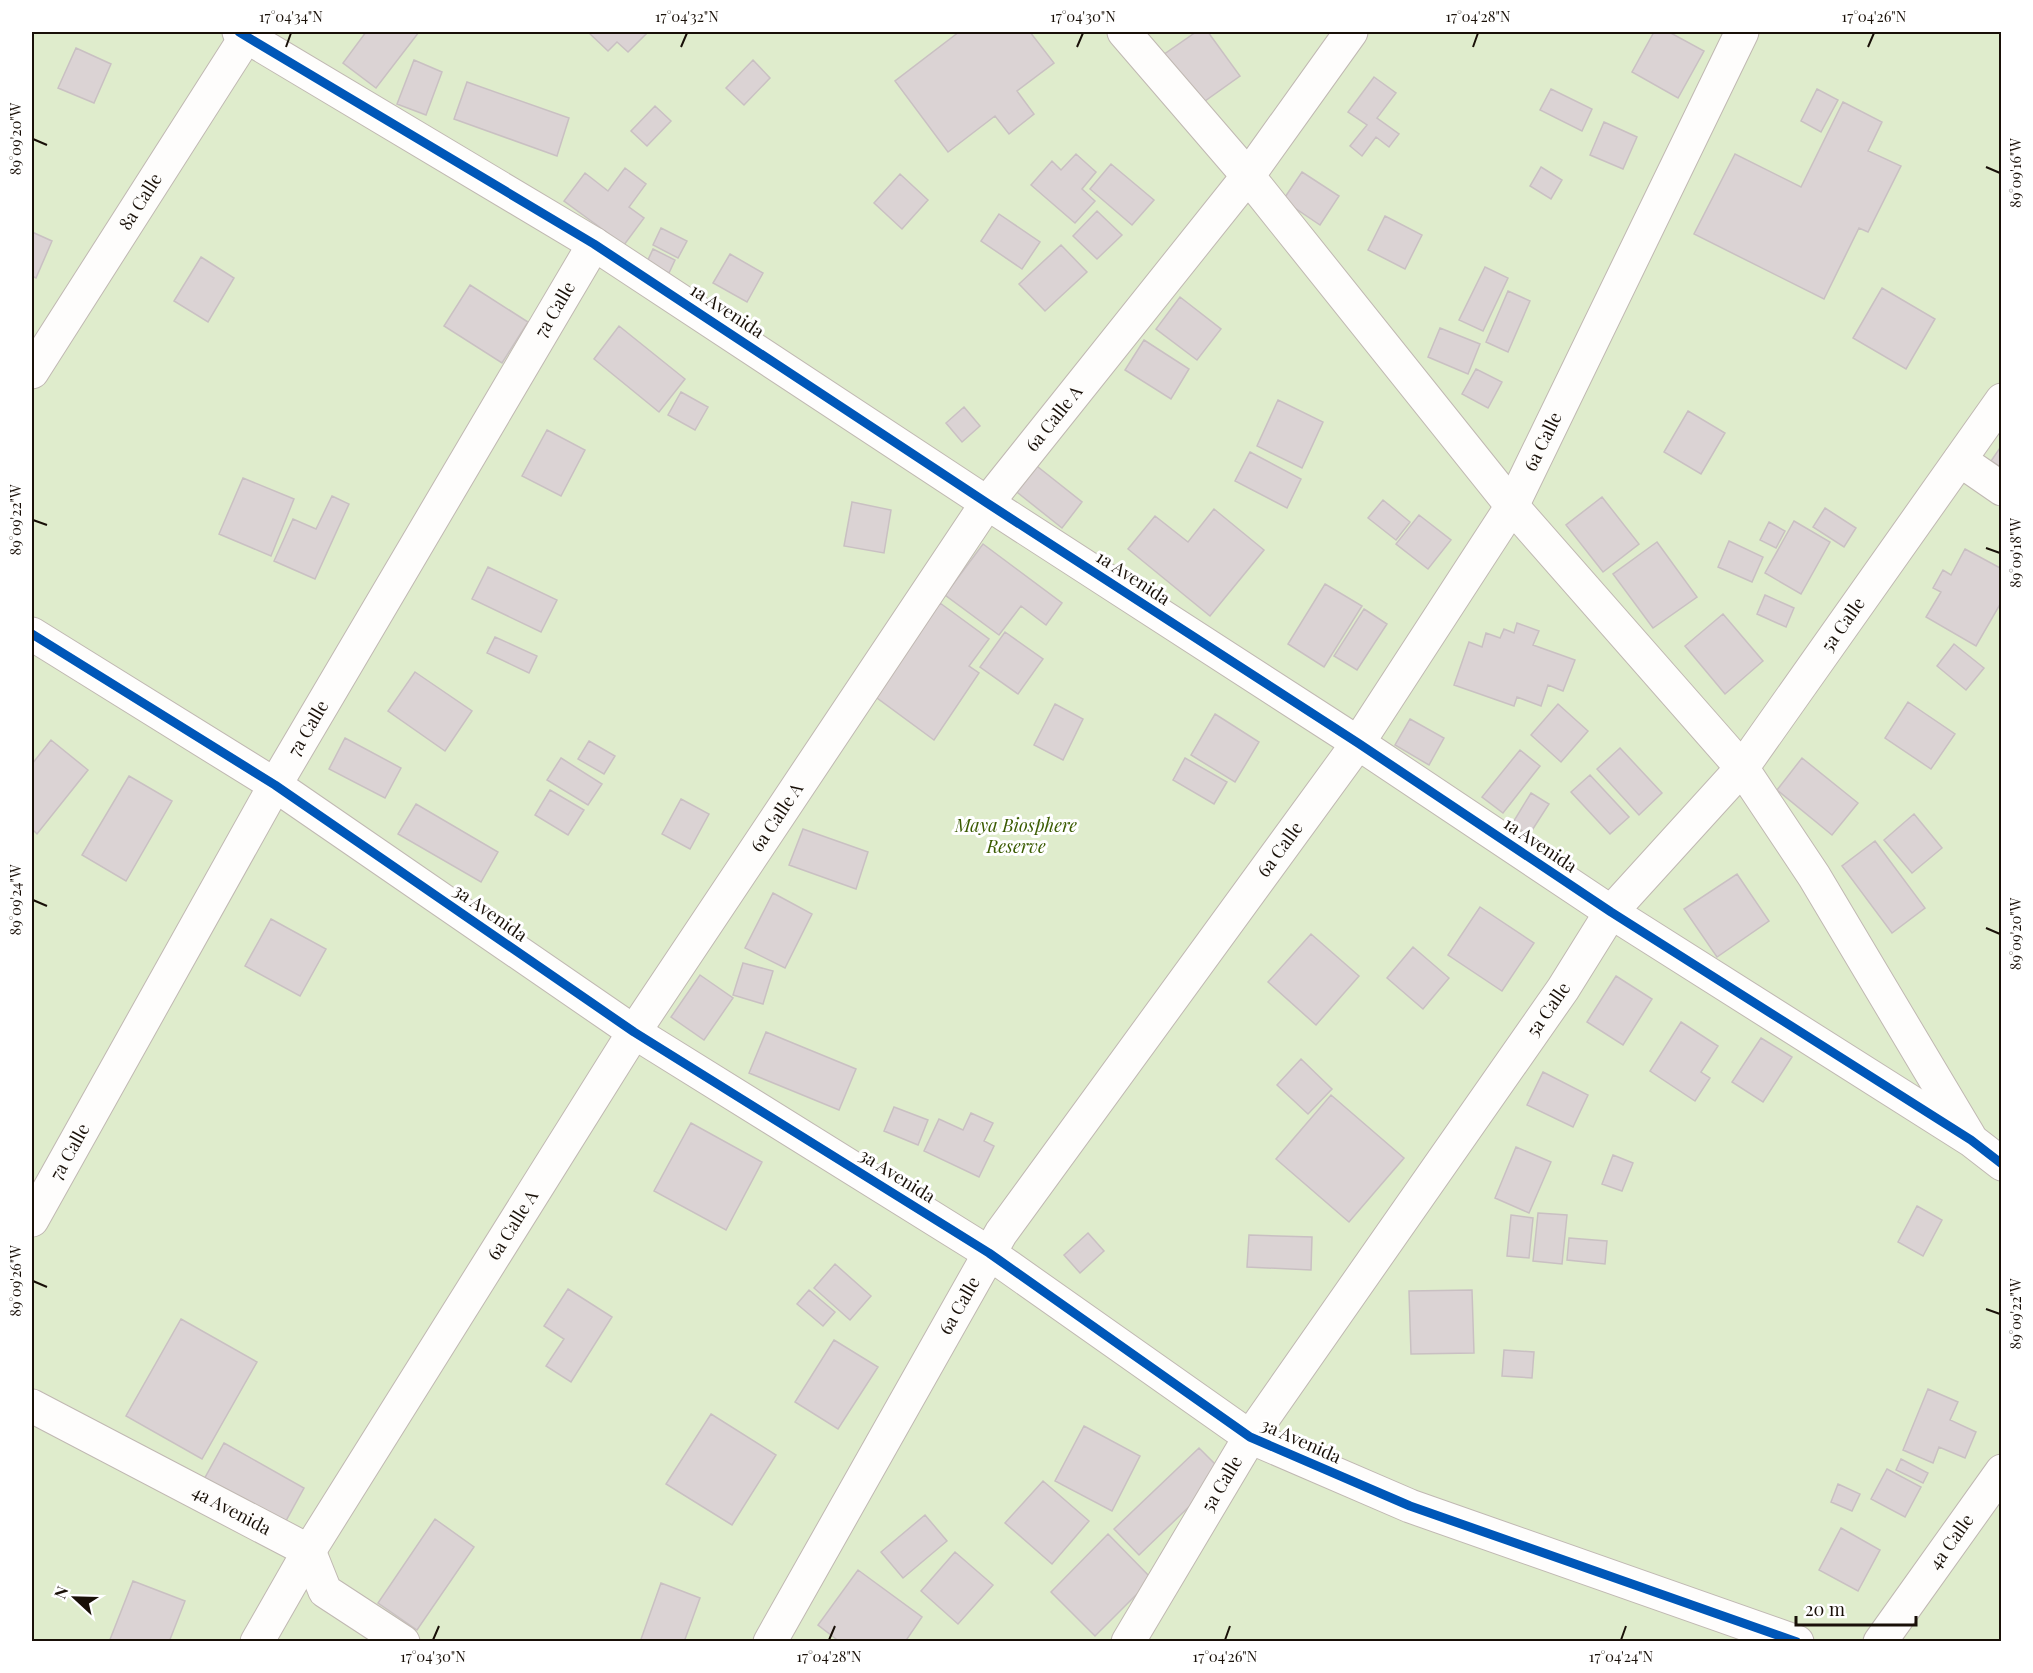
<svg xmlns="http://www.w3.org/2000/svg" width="2033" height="1673" font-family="'Playfair Display',serif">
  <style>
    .green { fill: #dfeccc }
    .building { fill: #dbd3d4; stroke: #c9c0c2; stroke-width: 1.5 }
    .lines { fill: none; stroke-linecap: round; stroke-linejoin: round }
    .minor-casing { stroke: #c0b8b2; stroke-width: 35 }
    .minor { stroke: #fefdfc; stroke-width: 33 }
    .cycleway-casing { stroke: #fff; stroke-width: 13 }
    .cycleway { stroke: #0057b8; stroke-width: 9 }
    .ticks { fill: none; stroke: #191008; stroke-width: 2 }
    .labels { text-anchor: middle; stroke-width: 6; stroke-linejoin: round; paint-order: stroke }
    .street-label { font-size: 18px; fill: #191008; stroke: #fff }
    .park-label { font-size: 18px; font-style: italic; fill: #3a5b01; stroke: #fff }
    .neatline { fill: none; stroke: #191008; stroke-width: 2 }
    .ticks-label { font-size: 15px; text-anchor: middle; fill: #191008 }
  </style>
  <rect width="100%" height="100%" fill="#f7f1ec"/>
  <path class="green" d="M32 32H2001V1641H32Z"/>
  <path class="building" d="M366 32H419L376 88 343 63Z
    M588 32H643L646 34 628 52 617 42 608 51Z
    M959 32H1030L1054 63 1017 91 1034 114 1009 134 995 116 948 152 895 81Z
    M1196 32H1208L1240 76 1198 106 1163 55Z
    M1654 32H1669L1704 51 1678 98 1632 72Z
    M76 48 111 64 94 103 58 88Z
    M414 60 442 72 426 115 397 104Z
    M753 60 770 78 744 105 726 88Z
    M1374 77 1396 93 1377 118 1399 134 1389 147 1376 137 1362 156 1350 146 1367 125 1348 112Z
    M467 82 569 118 557 156 454 119Z
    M1551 89 1592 109 1582 131 1540 110Z
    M1817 89 1838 100 1821 132 1801 121Z
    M1843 102 1882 122 1868 151 1901 166 1868 232 1859 228 1824 299 1694 234 1735 154 1801 187Z
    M655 106 671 121 647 146 631 131Z
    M1604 122 1637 137 1623 169 1590 155Z
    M1076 154 1096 172 1082 189 1095 201 1075 223 1031 185 1052 161 1061 170Z
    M1111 164 1154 200 1132 225 1090 189Z
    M1541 167 1562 180 1551 199 1530 186Z
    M625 168 646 184 629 207 644 218 624 245 564 201 585 173 608 191Z
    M1302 172 1339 196 1320 225 1283 200Z
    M900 174 928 200 902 229 874 203Z
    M1097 211 1122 235 1097 259 1073 236Z
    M999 214 1040 242 1022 269 981 241Z
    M1385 216 1422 235 1405 269 1368 250Z
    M661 228 687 241 678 258 653 245Z
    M32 232 52 241 36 278 32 276Z
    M1061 245 1087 272 1045 311 1019 284Z
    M653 249 675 260 669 273 647 262Z
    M730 254 763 273 747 302 713 283Z
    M201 257 234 278 208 322 174 301Z
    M1485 267 1508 278 1483 331 1459 320Z
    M470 285 528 322 502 363 444 326Z
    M1882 288 1935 319 1906 369 1853 338Z
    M1508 291 1530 301 1508 352 1486 342Z
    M1180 297 1221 329 1197 360 1156 329Z
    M619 326 685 379 659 412 594 359Z
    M1440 328 1480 344 1468 374 1428 357Z
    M1144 340 1189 369 1171 399 1125 370Z
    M1476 369 1502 382 1488 408 1462 394Z
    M681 392 708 407 695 430 668 415Z
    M1278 400 1323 422 1302 468 1257 446Z
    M964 407 980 426 962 442 946 423Z
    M1688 411 1725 433 1701 474 1664 452Z
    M547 430 585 450 561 496 522 476Z
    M2002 445V468L1991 461Z
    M1250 452 1301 479 1287 508 1235 481Z
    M1033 463 1082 502 1062 528 1013 489Z
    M243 478 294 499 271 556 219 534Z
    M332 496 349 504 315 579 274 561 293 519 316 529Z
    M1602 497 1639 544 1603 572 1566 525Z
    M1383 500 1410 522 1396 540 1368 518Z
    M852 502 891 510 884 553 844 546Z
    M1825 508 1856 528 1844 547 1813 527Z
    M1214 509 1264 550 1210 616 1128 549 1155 516 1188 542Z
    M1419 515 1451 540 1428 569 1396 544Z
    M1794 521 1830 542 1801 594 1765 573Z
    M1769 522 1785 531 1776 548 1760 540Z
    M1729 541 1763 557 1752 582 1718 567Z
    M1657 542 1697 597 1653 628 1613 574Z
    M983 544 1062 603 1046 625 1021 606 999 635 945 595Z
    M1965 549 2002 569V601L1976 646 1926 617 1941 592 1933 588 1943 570 1951 575Z
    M488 567 557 600 541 632 472 599Z
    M1325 584 1362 606 1324 667 1288 644Z
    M1765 595 1794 608 1786 627 1757 614Z
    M940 603 989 639 969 666 979 673 934 740 873 695Z
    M1364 609 1387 624 1357 670 1334 656Z
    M1723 614 1763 661 1725 694 1685 646Z
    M1517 623 1539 631 1533 645 1575 660 1563 691 1548 685 1541 706 1517 697 1514 706 1454 685 1469 642 1482 647 1486 633 1500 638 1504 629 1514 633Z
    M1005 632 1043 659 1018 694 980 667Z
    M495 637 537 656 529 673 487 653Z
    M1954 644 1984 668 1966 690 1937 666Z
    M415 672 472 711 445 751 388 711Z
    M1908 702 1955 734 1931 769 1885 738Z
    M1055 704 1083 719 1063 760 1034 745Z
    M1558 704 1588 731 1561 762 1531 735Z
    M1215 714 1259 742 1235 782 1191 755Z
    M1410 719 1444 738 1429 765 1395 745Z
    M345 738 401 768 385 798 329 769Z
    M51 740 88 770 37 834 32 829V764Z
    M589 741 615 756 604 774 578 759Z
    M1620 748 1662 793 1639 815 1597 769Z
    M1520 750 1540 766 1503 813 1482 797Z
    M561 758 602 784 588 805 547 780Z
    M1185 758 1227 782 1214 804 1173 780Z
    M1802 758 1858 803 1832 835 1777 790Z
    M1590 775 1629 817 1610 834 1571 792Z
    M129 776 172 801 126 881 82 855Z
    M550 790 584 810 568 835 535 815Z
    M1531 793 1549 804 1529 835 1512 824Z
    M681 799 709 814 690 849 662 834Z
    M416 804 498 852 481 882 398 834Z
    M1914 814 1942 848 1912 873 1884 840Z
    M803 829 868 852 856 889 789 865Z
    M1875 841 1925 908 1892 933 1842 866Z
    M1737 874 1769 921 1717 957 1684 909Z
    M773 893 812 914 785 968 745 948Z
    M1480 907 1534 943 1502 991 1448 955Z
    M271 919 326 949 300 996 245 966Z
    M1311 934 1359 976 1316 1025 1268 982Z
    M1413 947 1449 978 1423 1009 1387 978Z
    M743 963 773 971 763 1004 733 995Z
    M700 975 733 998 704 1040 671 1017Z
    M1616 976 1652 999 1623 1045 1587 1022Z
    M1681 1022 1718 1046 1701 1072 1710 1078 1695 1101 1650 1071Z
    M766 1032 856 1069 839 1110 749 1073Z
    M1761 1038 1792 1057 1763 1102 1732 1082Z
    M1301 1059 1332 1089 1308 1114 1277 1085Z
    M1543 1072 1588 1095 1573 1127 1527 1105Z
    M1331 1095 1404 1158 1349 1222 1276 1159Z
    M894 1107 928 1120 918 1145 884 1131Z
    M971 1113 993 1123 984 1141 994 1146 979 1177 924 1151 939 1119 963 1130Z
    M691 1123 762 1162 726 1230 654 1191Z
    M1516 1147 1551 1162 1529 1213 1495 1198Z
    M1613 1155 1633 1163 1622 1191 1602 1184Z
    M1917 1206 1942 1220 1923 1256 1898 1242Z
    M1538 1213 1567 1215 1562 1264 1533 1261Z
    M1511 1215 1533 1218 1529 1258 1507 1256Z
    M1088 1233 1104 1251 1080 1273 1064 1255Z
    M1249 1235 1312 1237 1311 1270 1247 1267Z
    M1569 1238 1607 1241 1605 1264 1567 1260Z
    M835 1264 871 1296 850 1320 814 1288Z
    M568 1289 612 1317 571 1382 546 1366 564 1339 544 1326Z
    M809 1290 835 1312 823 1326 797 1304Z
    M1472 1290 1474 1353 1411 1354 1409 1291Z
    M181 1319 257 1362 202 1459 126 1416Z
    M834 1340 878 1367 838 1429 795 1402Z
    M1504 1350 1534 1352 1532 1378 1502 1376Z
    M1928 1389 1958 1402 1950 1420 1976 1432 1965 1458 1939 1447 1933 1463 1903 1450Z
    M711 1414 776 1455 732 1525 666 1484Z
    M1084 1426 1140 1456 1112 1511 1055 1481Z
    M224 1443 304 1488 282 1528 202 1483Z
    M1199 1448 1224 1473 1139 1555 1114 1529Z
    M1901 1459 1928 1473 1923 1483 1896 1470Z
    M1887 1469 1921 1487 1905 1517 1871 1499Z
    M1043 1481 1089 1521 1052 1564 1005 1523Z
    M1838 1484 1860 1494 1852 1511 1831 1502Z
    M925 1515 947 1541 903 1578 881 1552Z
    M435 1519 474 1547 417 1630 378 1603Z
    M1841 1528 1880 1550 1858 1591 1819 1570Z
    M1108 1534 1152 1579 1095 1636 1051 1592Z
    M955 1552 993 1585 958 1624 921 1591Z
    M858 1570 922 1617 905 1642H840L818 1625Z
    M133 1581 185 1601 169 1642H109Z
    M661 1583 700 1598 684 1642H640Z"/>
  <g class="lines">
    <g class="minor-casing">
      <g id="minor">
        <path d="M239 32 594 244 987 503 1358 743 1611 912 1971 1140 2002 1164"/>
        <path d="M1124 32 1248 176 1512 506 1742 768 1814 876 1969 1136"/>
        <path id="s1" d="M32 372 249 32"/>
        <path d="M1960 460 2002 489"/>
        <path d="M32 634 275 785 634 1032 989 1253 1250 1437 1410 1506 1797 1642"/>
        <path id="s2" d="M32 1220 275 785 594 244"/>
        <path id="s3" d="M32 1406 309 1551 325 1591 403 1642"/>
        <path id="s4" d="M257 1642 309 1551 634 1032 987 503 1248 176 1351 32"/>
        <path id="s5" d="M770 1642 1001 1233 1358 743 1512 506 1742 32"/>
        <path id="s6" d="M1128 1642 1250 1437 1563 989 1611 912 1742 768 2002 400"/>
        <path id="s7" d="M1880 1642 2002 1471"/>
      </g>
    </g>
    <use href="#minor" class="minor"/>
    <g class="cycleway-casing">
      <path id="cycleway" d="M239 32 594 244 987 503 1358 743 1611 912 1971 1140 2002 1164
        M32 634 275 785 634 1032 989 1253 1250 1437 1410 1506 1797 1642"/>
    </g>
    <use href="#cycleway" class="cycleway"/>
  </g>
  <path class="ticks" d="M286 47 291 33M681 47 687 33M1077 47 1083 33M1473 47 1478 33M1868 47 1874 33M33 139 47 145M1986 167 2000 173M33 520 47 525M1986 548 2000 553M33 900 47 906M1986 928 2000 934M33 1281 47 1287M1986 1309 2000 1314M433 1640 439 1626M829 1640 835 1626M1225 1640 1230 1626M1621 1640 1626 1626"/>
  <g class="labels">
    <g class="street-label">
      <text dy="6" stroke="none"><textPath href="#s1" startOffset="202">8a Calle</textPath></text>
      <text dy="6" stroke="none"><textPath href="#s2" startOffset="1050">7a Calle</textPath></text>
      <text transform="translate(727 311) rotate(33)" y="6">1a Avenida</text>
      <text dy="6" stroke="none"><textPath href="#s4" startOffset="1461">6a Calle A</textPath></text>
      <text dy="6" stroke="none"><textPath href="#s5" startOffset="1430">6a Calle</textPath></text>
      <text transform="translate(1133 578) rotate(33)" y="6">1a Avenida</text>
      <text dy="6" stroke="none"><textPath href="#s6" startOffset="1246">5a Calle</textPath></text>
      <text dy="6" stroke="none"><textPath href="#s2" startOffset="564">7a Calle</textPath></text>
      <text dy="6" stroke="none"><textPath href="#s4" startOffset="975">6a Calle A</textPath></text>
      <text transform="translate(1540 845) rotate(34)" y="6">1a Avenida</text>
      <text dy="6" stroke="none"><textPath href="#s5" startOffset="944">6a Calle</textPath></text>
      <text transform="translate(490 913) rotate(35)" y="6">3a Avenida</text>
      <text dy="6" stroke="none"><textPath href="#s6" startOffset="760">5a Calle</textPath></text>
      <text dy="6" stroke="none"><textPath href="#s2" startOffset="78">7a Calle</textPath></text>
      <text transform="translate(897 1176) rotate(32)" y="6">3a Avenida</text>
      <text dy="6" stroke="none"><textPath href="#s4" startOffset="489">6a Calle A</textPath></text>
      <text dy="6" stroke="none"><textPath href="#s5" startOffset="386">6a Calle</textPath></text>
      <text transform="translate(1301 1441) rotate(24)" y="6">3a Avenida</text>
      <text dy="6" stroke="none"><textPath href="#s6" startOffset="184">5a Calle</textPath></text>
      <text dy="6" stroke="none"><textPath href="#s3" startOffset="225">4a Avenida</textPath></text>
      <text dy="6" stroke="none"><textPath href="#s7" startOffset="123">4a Calle</textPath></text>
    </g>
    <g class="park-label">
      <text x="1016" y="832">Maya Biosphere<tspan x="1016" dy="21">Reserve</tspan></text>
    </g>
  </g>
  <rect width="2033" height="1673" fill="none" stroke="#ffffff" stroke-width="66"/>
  <g transform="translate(75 1598) rotate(292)" stroke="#ffffff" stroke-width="4.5" paint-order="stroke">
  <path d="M0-4.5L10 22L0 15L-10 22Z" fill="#191008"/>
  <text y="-9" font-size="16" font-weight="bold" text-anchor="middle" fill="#191008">N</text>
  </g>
  <path d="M1796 1616v9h120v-9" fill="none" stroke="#191008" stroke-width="3"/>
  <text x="1805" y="1616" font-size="18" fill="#191008" stroke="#ffffff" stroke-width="4.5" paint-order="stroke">20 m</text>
  <rect x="33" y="33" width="1967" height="1607" class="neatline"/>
  <g class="ticks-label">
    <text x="291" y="22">17°04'34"N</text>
    <text x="687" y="22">17°04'32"N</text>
    <text x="1083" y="22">17°04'30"N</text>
    <text x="1478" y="22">17°04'28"N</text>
    <text x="1874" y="22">17°04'26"N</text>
    <text transform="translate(16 139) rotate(-90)" y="5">89°09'20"W</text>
    <text transform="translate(2016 173) rotate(-90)" y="5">89°09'16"W</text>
    <text transform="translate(16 520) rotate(-90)" y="5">89°09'22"W</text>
    <text transform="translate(2016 553) rotate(-90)" y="5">89°09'18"W</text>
    <text transform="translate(16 900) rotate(-90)" y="5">89°09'24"W</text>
    <text transform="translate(2016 934) rotate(-90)" y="5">89°09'20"W</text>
    <text transform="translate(16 1281) rotate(-90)" y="5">89°09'26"W</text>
    <text transform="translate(2016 1314) rotate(-90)" y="5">89°09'22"W</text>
    <text x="433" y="1662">17°04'30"N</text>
    <text x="829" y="1662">17°04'28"N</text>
    <text x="1225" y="1662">17°04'26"N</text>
    <text x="1621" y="1662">17°04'24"N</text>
  </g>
</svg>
